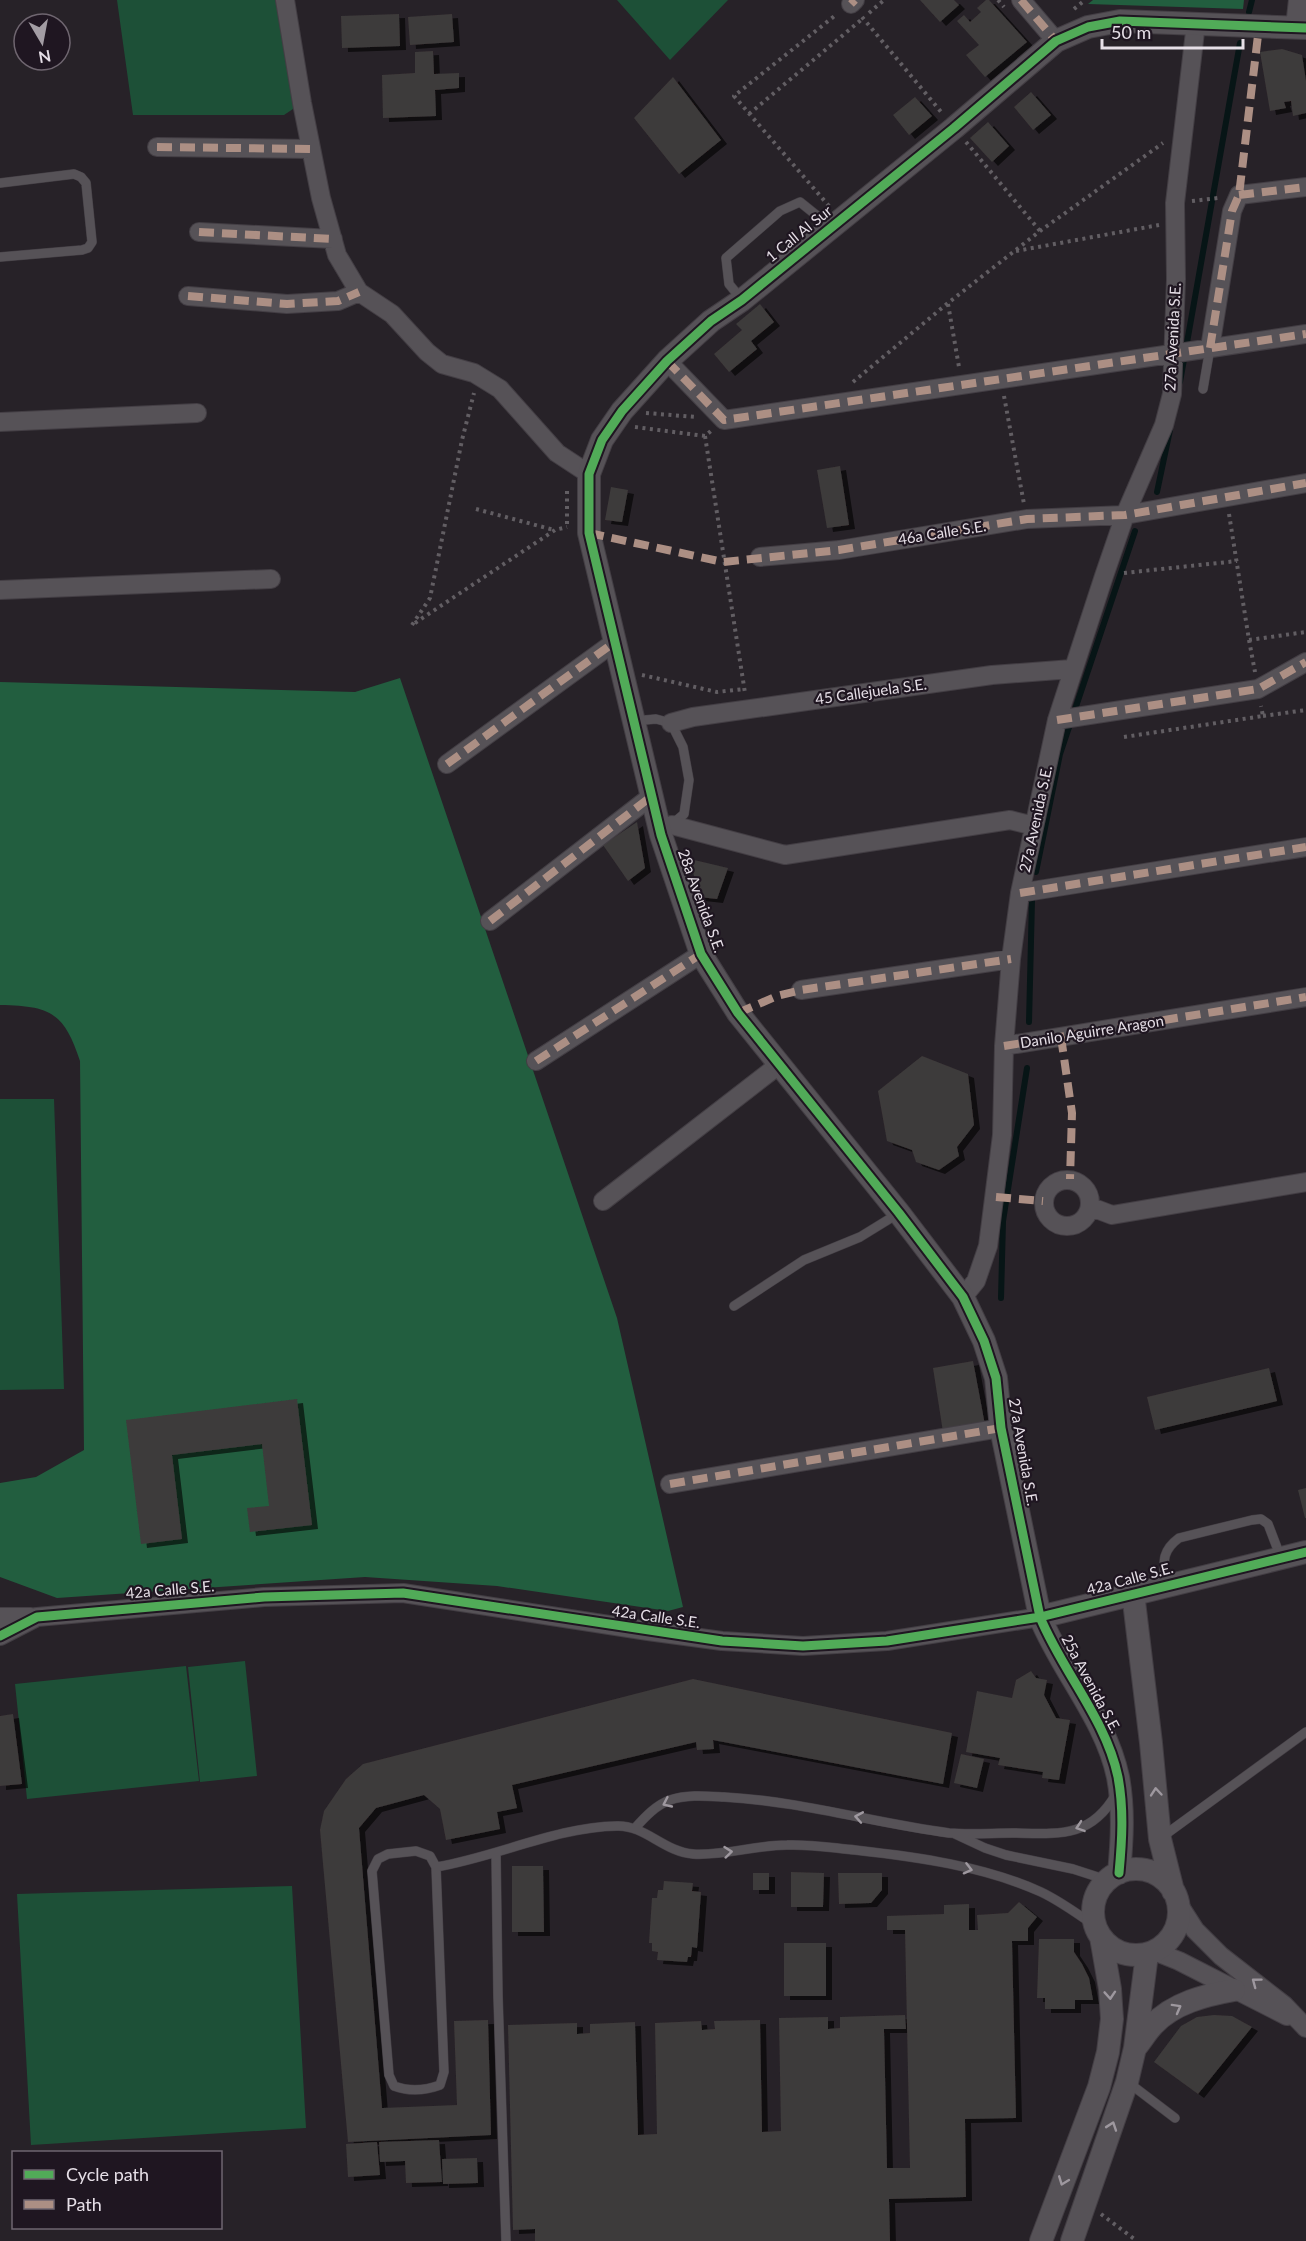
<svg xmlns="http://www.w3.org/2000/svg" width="1306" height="2241" font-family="Lato,sans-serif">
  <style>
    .green { fill: #1d5037 }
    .forest { fill: #225e3f }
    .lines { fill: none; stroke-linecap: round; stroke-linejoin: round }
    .stream { stroke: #071516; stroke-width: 6 }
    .building { fill: #3e3a3a; filter: url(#shadow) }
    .service-casing { stroke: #433e44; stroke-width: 10 }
    .minor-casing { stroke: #433e44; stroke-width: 20 }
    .tertiary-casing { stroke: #433e44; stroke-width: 24 }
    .path { stroke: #625e63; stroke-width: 4; stroke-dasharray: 3 4.5; stroke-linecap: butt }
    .service { stroke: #565257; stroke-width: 9 }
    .minor { stroke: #565257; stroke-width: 18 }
    .tertiary { stroke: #565257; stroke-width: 22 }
    .quiet { stroke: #ac8f84; stroke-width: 8; stroke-dasharray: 15 8; stroke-linecap: butt }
    .cycleway-casing { stroke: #1f1621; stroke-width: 13 }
    .cycleway { stroke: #51ab58; stroke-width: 9 }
    .oneway { stroke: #9e989f }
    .labels { text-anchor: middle; stroke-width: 4.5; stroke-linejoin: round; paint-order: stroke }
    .street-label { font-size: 15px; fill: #e6dfe7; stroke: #1f1621 }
  </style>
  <defs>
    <filter id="shadow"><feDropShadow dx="6" dy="4" stdDeviation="0" flood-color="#0009"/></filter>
  </defs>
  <rect width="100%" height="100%" fill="#272228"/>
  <path class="green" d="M117 0H285L302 103 284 115H133Z
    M617 0H728L670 60Z
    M0 1099H54L64 1389 0 1390Z
    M245 1661 257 1776 200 1782 188 1667Z
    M186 1666 199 1781 27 1799 15 1684Z
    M292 1886 306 2128 31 2145 17 1894Z"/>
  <path class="forest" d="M1093 0H1244L1243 9 1088 4Z
    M400 678 617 1318 683 1607 668 1611 497 1586 365 1577 57 1598 0 1577V1483L36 1477 84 1450 80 1061C64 1012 50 1006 0 1005V682L355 692Z"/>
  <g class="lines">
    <path class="stream" d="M1249 12 1252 0
      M1180 382 1240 43
      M1157 492 1170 430
      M1036 872 1060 754 1135 531
      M1029 1022 1032 900
      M1001 1298 1003 1221 1027 1068"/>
  </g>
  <path class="building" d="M920 0H954L959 5 940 22Z
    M986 0H989L1027 42 985 77 966 55 979 45 957 21 964 15 970 22 981 12 977 8Z
    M399 14 400 46 342 48 341 16Z
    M452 14 454 42 410 45 408 17Z
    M1282 49 1302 55 1306 81V113L1293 116 1291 101 1284 102 1286 108 1270 111 1260 52Z
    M433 51 434 74 459 73V88L435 90 436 116 383 118 382 75 415 73V52Z
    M673 77 721 140 679 174 634 118Z
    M1031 92 1051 115 1033 130 1014 107Z
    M915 97 932 116 909 135 893 115Z
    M988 122 1009 146 992 162 970 138Z
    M760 304 774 322 751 341 757 349 729 372 714 354 742 330 736 324Z
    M840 466 849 525 827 528 817 470Z
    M611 487 628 490 622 522 605 520Z
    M637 822 645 868 628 881 603 845Z
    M690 859 728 868 717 899 699 897Z
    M922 1056 968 1074 974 1125 957 1147 959 1156 939 1170 916 1162 912 1150 887 1141 878 1091Z
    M973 1361 985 1425 943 1432 933 1368Z
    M1269 1368 1277 1401 1155 1430 1147 1397Z
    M297 1399 312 1525 250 1532 247 1508 269 1506 262 1444 172 1455 182 1539 141 1544 126 1420Z
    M1306 1488V1518H1305L1298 1490Z
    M1031 1671 1036 1678 1047 1680 1044 1695 1056 1718 1070 1720 1059 1780 1042 1778 1043 1772 998 1765 1000 1758 966 1752 977 1691 1012 1698 1016 1680Z
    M693 1679 952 1733 943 1784 713 1740 714 1749 697 1750 696 1742 512 1785 517 1808 497 1812 500 1829 446 1840 440 1809 424 1795 376 1808 359 1828 382 2108 457 2105 454 2021 488 2020 491 2135 348 2142 320 1830 324 1811 346 1779 363 1764Z
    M13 1714 22 1784 0 1786V1716Z
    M961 1754 984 1759 977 1788 954 1783Z
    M512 1866H543L544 1932H512Z
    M791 1872 824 1873 823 1907H791Z
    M753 1873H769V1890H753Z
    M838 1873H882V1890L871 1903 839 1904Z
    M664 1881 693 1883 692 1891 701 1892 697 1948 692 1947 691 1957H688L687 1962 657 1960 658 1952 652 1951V1943H649L652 1898H657L658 1890H663Z
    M1019 1902 1037 1917 1028 1928V1941H1012L1016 2118 965 2119 966 2197 889 2199 890 2241H535V2229L513 2230 508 2025 577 2023V2034L590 2033V2024L635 2022 638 2135 657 2134 655 2023 701 2021 702 2030 715 2029 714 2021 760 2020 762 2132 781 2131 779 2018 828 2017V2029L840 2028V2017L905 2015 906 2029H884L887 2168H910L905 1930H887V1916L944 1914V1905L969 1904V1930H978L977 1915 1008 1913Z
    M1039 1939H1074V1952L1082 1964 1089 1978 1093 2000H1075V2009H1045V1998H1037Z
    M784 1943H826V1996H784Z
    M1214 2015 1232 2016 1252 2027 1198 2094 1154 2062 1181 2026 1197 2017Z
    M439 2140 442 2182 406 2183 405 2161 380 2162 379 2142Z
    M377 2142 380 2175 348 2177 346 2144Z
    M477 2158 478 2183 443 2184 442 2159Z"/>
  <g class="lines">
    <g class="service-casing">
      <path id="service" d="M0 183 74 174 81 177 86 183 92 242 88 248 82 250 0 257
        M742 300 729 284 726 258 780 211 800 202 831 227
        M1203 389 1210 348
        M634 721 656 719 671 723 683 747 689 780 684 814 670 826
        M734 1306 804 1260 860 1237 899 1213
        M1165 1585C1164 1564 1160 1552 1179 1538L1252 1520 1261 1519 1268 1524 1281 1558
        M635 1828C645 1817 656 1805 670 1800 687 1794 707 1796 724 1797 800 1801 874 1823 949 1833 970 1835 992 1833 1013 1833 1059 1834 1091 1838 1116 1794
        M955 1834 985 1848 1006 1855 1073 1869 1107 1880
        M1162 1837 1306 1732
        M416 1851 430 1856 436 1867 444 2072 440 2085C424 2091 410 2092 394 2086L389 2075 372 1871 378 1859 388 1854Z
        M496 1854 498 1996 506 2241
        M436 1867C497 1857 556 1827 617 1826 645 1825 664 1852 693 1854 725 1856 755 1845 787 1845 810 1844 833 1848 855 1850 917 1857 984 1866 1041 1892 1060 1901 1078 1914 1095 1926
        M1129 2083 1175 2118"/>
    </g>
    <g class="minor-casing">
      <path id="minor" d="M285 0 302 103 321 198 337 255 359 292 392 314 427 352 442 364 474 373 500 389 557 453 589 474
        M1021 0 1056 41
        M851 4 855 0
        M157 147 311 149
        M199 232 333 239
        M188 296 287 304 338 301 359 292
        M1210 348 1232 211 1239 195 1306 187
        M667 361 724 420 1306 334
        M0 422 197 413
        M760 557 839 550 1027 519 1125 515 1306 483
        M0 590 271 579
        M1057 720 1258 689 1306 662
        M671 723 693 717 992 675 1072 669
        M447 764 616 641
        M672 825 785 855 1010 820 1034 826
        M1020 893 1306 847
        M490 921 653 795
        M801 990 1011 959
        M1004 1046 1306 997
        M536 1061 701 954
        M1044 1203a23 23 0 1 1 46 0a23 23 0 1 1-46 0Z
        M603 1201 780 1064
        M1091 1207 1112 1215 1306 1182
        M963 1297 976 1281 988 1246 1002 1135 1004 1046 1011 959 1020 893 1057 720 1104 576 1125 515 1164 425 1172 394 1176 279 1175 203 1196 23
        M670 1484 1001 1428
        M0 1617H31
        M0 1636 37 1617 264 1597 403 1593 648 1631 722 1641 803 1646 887 1641 1040 1617
        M1179 1905 1195 1930 1221 1956 1284 2005 1306 2028
        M1154 1951 1179 1961 1287 2016"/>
    </g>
    <g class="tertiary-casing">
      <path id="tertiary" d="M1297 27 1300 0
        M1133 1593 1151 1743 1160 1839 1173 1891
        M1040 1617 1306 1552
        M1093 1912a43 43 0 1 1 86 0a43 43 0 1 1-86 0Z
        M1119 1873C1122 1841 1124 1809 1118 1777 1106 1719 1062 1671 1040 1617L1001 1428 996 1378 984 1341 963 1297 899 1213 738 1013 701 954 661 835 589 533V474L602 440 622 411 667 361 711 321 742 300 954 128 1056 41 1088 27 1120 21 1306 28
        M1136 2047C1142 2040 1147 2031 1153 2025 1173 2003 1206 1995 1234 1990
        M1041 2241 1099 2087 1108 2052 1112 2019 1110 1989 1101 1937
        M1072 2241 1127 2082 1135 2048 1147 1954"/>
    </g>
    <path class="path" d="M998 0 1004 7
      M1074 9 1085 0
      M869 13 884 0
      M862 17 942 113
      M749 114 861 20
      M966 142 1040 231
      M1192 201 1218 198
      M829 206 734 96 837 14
      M1016 251 1159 225
      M948 304 959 367
      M853 382 948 303 1040 231 1163 143
      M1004 396 1024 504
      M646 413 696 417
      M635 427 705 436 712 430
      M705 436 745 693
      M476 509 554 530
      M1229 514 1249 640 1306 632
      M567 524V490
      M1124 573 1237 561
      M415 623 555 530 567 527
      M412 625 430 598 462 440 474 393
      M1249 640 1255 672
      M642 675 717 692 744 689
      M1263 716 1306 710
      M1124 737 1263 716 1261 706
      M1101 2214 1137 2241"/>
    <use href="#service" class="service"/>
    <use href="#minor" class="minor"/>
    <use href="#tertiary" class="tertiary"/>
    <path class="quiet" d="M1021 0 1056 41
      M851 4 855 0
      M157 147 311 149
      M1239 195 1306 187
      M199 232 333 239
      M188 296 287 304 338 301 359 292
      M1210 348 1232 211 1239 195 1259 27
      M667 361 724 420 1306 334
      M589 533 723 562 839 550 1027 519 1125 515 1306 483
      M1057 720 1258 689 1306 662
      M447 764 616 641
      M1020 893 1306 847
      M490 921 653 795
      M738 1013 777 996 801 990 1011 959
      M1061 1037 1072 1113 1070 1179
      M1004 1046 1306 997
      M536 1061 701 954
      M996 1197 1043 1201
      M670 1484 1001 1428"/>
    <g class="cycleway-casing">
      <path id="cycleway" d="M0 1636 37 1617 264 1597 403 1593 722 1641 803 1646 887 1641 1040 1617 1306 1552
        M1119 1873C1122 1841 1124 1809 1118 1777 1106 1719 1062 1671 1040 1617L1001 1428 996 1378 984 1341 963 1297 899 1213 738 1013 701 954 661 835 589 533V474L602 440 622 411 667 361 711 321 742 300 954 128 1056 41 1088 27 1120 21 1306 28"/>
    </g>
    <use href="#cycleway" class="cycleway"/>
  </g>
  <defs><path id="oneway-chevron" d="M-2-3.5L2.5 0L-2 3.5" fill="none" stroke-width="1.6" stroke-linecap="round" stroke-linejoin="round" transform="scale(1.5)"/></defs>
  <g class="oneway">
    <use href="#oneway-chevron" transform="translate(1156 1792) rotate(-95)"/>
    <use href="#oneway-chevron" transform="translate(667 1803) rotate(155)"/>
    <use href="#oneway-chevron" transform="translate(859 1817) rotate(-170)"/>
    <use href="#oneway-chevron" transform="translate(1080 1827) rotate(161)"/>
    <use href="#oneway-chevron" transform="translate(728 1852) rotate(-6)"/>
    <use href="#oneway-chevron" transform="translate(968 1869) rotate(14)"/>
    <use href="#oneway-chevron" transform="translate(1256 1982) rotate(-143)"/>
    <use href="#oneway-chevron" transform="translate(1110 1995) rotate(86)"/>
    <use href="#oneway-chevron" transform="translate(1177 2008) rotate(-29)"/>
    <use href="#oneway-chevron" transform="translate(1112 2126) rotate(-71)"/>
    <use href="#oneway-chevron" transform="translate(1063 2181) rotate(111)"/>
  </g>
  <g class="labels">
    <g class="street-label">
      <text transform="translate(799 234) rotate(-39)" y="5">1 Call Al Sur</text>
      <text transform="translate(1173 337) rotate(-87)" y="5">27a Avenida S.E.</text>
      <text transform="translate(942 533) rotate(-9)" y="5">46a Calle S.E.</text>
      <text transform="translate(871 692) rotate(-8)" y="5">45 Callejuela S.E.</text>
      <text transform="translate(1036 819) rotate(-78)" y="5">27a Avenida S.E.</text>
      <text transform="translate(701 901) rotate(70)" y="5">28a Avenida S.E.</text>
      <text transform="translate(1092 1032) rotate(-9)" y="5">Danilo Aguirre Aragon</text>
      <text transform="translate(1023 1452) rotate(80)" y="5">27a Avenida S.E.</text>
      <text transform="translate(1130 1579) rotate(-15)" y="5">42a Calle S.E.</text>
      <text transform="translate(170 1590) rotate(-5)" y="5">42a Calle S.E.</text>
      <text transform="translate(656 1617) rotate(8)" y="5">42a Calle S.E.</text>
      <text transform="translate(1091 1684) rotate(62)" y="5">25a Avenida S.E.</text>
    </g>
  </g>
  <rect x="12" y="2151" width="210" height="78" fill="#1f1621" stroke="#6f6670" stroke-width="1.5"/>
  <rect x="24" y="2170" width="30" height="9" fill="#51ab58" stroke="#6f6670" stroke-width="1.5"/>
  <text x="66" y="2181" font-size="18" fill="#e6dfe7">Cycle path</text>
  <rect x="24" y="2200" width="30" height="9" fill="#ac8f84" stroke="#6f6670" stroke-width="1.5"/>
  <text x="66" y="2211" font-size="18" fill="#e6dfe7">Path</text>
  <g transform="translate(42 42) rotate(170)"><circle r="28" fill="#1f1621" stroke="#6f6670" stroke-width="1.5"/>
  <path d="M0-4.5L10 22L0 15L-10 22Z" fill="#a39da4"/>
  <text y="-9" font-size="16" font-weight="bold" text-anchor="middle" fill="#e6dfe7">N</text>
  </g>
  <path d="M1102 39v9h141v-9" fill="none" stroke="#e6dfe7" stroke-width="3"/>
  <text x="1111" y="39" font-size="18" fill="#e6dfe7" stroke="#1f1621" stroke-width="4.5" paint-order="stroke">50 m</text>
</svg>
